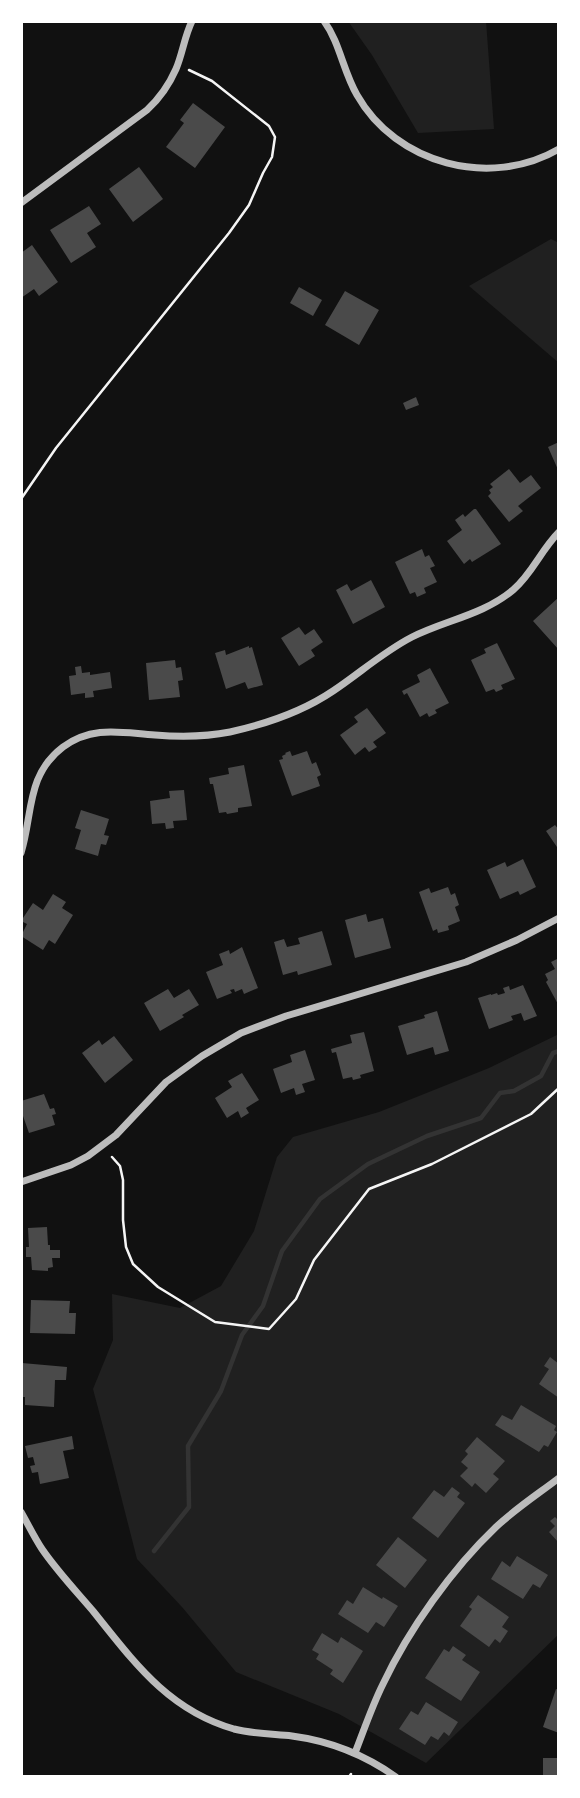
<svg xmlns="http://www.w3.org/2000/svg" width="580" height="1798" font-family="'Sofia Sans Condensed',sans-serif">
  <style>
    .green { fill: #202020 }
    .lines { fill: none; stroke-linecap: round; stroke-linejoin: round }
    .stream { stroke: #333; stroke-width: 4.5 }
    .building { fill: #4a4a4a }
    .path { stroke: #f5f5f5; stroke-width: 2.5 }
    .minor { stroke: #bcbcbc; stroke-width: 7 }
  </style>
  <rect width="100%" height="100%" fill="#111"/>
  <path class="green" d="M348 21H486L494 129 418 133 372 55Z
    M551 239 559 243V363L469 286Z
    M559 1034V1634L426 1763 339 1714 236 1672 182 1607 137 1559 111 1457 93 1389 113 1340 112 1294 180 1308 221 1286 254 1231 277 1157 293 1137 379 1112 489 1068Z"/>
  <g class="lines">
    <path class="stream" d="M154 1551 189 1507 188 1446 221 1391 242 1335 263 1306 282 1251 320 1199 368 1164 427 1136 481 1118 500 1093 514 1091 541 1076 553 1053 559 1051"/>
  </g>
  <path class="building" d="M193 103 225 127 195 168 166 147 184 123 180 120Z
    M139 167 163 199 133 222 109 189Z
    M89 206 101 224 87 233 96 247 71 263 50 230Z
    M32 245 58 282 39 296 34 289 21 298V253Z
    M299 287 322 300 313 316 290 303Z
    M345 291 379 310 359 345 325 325Z
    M416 397 419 405 406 410 403 403Z
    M559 442V472L548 447Z
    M509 469 520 483 531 475 541 488 518 506 523 511 509 522 488 496 491 493 489 490 493 487 490 484Z
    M474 509H476L501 544 472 562 470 559 464 564 447 541 462 530 455 520 463 514 465 517Z
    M422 549 425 557 429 555 435 566 430 568 437 582 424 588 426 593 417 597 415 592 410 594 395 562Z
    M371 580 385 607 353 624 336 590 347 584 351 591Z
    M559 597V650L533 621Z
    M299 627 305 635 314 629 323 642 311 650 315 656 299 666 281 638Z
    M497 643 515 679 501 685 503 689 496 692 494 689 486 692 471 660 486 653 484 649Z
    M249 646V648L252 647 263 685 248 689 245 682 226 689 215 653 225 650 226 655Z
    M175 660 176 668 181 667 183 680 178 681 180 697 149 700 146 663Z
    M81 666 82 673 90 672V675L110 672 112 688 93 691 94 697 85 698V693L71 695 69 676 76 675 75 667Z
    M430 668 449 703 435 710 437 713 429 717 427 713 420 717 407 693 404 695 402 691 420 682 417 675Z
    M367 708 386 733 373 742 377 747 369 752 365 747 355 755 340 735 358 722 354 717Z
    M290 751 292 756 307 751 312 764 316 762 321 775 317 777 320 786 292 796 279 760 283 759 282 756 286 754 285 753Z
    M244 765 252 806 238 808V812L227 814 226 812 219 813 213 784H210L209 778 229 774 228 768Z
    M184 790 187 820 173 821 174 828 166 829 165 823 152 824 150 801 170 798 169 791Z
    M81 810 109 819 104 835 109 836 106 845 101 844 98 856 75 849 81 830 75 828Z
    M555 825 559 830V850L546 831Z
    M523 859 536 887 520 895 518 891 500 899 487 870 505 862 507 867Z
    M448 887 451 895 455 893 459 905 455 907 460 921 448 926 449 930 438 933 437 929 433 931 419 892 429 888 431 893Z
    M53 894 66 902 62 908 73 915 55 944 49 940 43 950 21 936 27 924 21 921 33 903 43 910Z
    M366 914 368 922 383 918 391 948 355 958 345 920Z
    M322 931 332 965 298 975 297 971 283 975 274 942 284 939 287 947 300 944 298 938Z
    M242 947 258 988 244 994 242 989 235 992 234 989 230 990 232 993 217 999 206 972 223 965 219 954 229 950 230 954Z
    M559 958V1006L546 982 548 980 545 974 555 969 551 962Z
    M523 985 537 1016 524 1021 521 1013 511 1016 513 1020 489 1029 478 998 491 994V995L497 993 498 995 505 993 503 988 509 986 510 990Z
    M168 989 174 998 189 989 199 1005 182 1015 184 1017 160 1031 144 1003Z
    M437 1011 449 1051 435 1055 433 1047 407 1055 398 1026 425 1018 424 1015Z
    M364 1032 374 1071 360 1075 361 1078 353 1080 352 1077 343 1079 336 1052 332 1053 331 1049 352 1043 350 1035Z
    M114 1036 133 1060 105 1083 82 1053 99 1040 102 1045Z
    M305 1050 315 1080 302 1084 305 1092 296 1095 294 1088 281 1093 273 1069 292 1062 290 1055Z
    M242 1073 259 1100 246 1108 249 1113 241 1118 238 1111 227 1118 215 1098 232 1087 228 1081Z
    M44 1094 50 1109 54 1108 56 1114 52 1115 55 1125 29 1133 23 1116 21 1117V1101Z
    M47 1227 48 1245H50V1250H60V1258H52L53 1267 48 1268V1271L32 1270 31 1257H26V1247H29L28 1228Z
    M31 1300 70 1301 69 1313H76L75 1334 30 1333Z
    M550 1357 559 1364V1398L539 1384 549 1369 544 1366Z
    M22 1363 67 1367 66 1380H55L54 1407 25 1405V1397H22Z
    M521 1405 556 1426 554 1430 557 1432 548 1447 544 1445 539 1452 495 1425 502 1415 512 1420Z
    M72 1436 74 1449 63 1451 69 1478 40 1484 38 1472 32 1473 30 1466 35 1465 33 1457 28 1458 25 1446Z
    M477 1437 505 1461 493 1474 499 1479 486 1493 475 1483 472 1487 460 1476 468 1468 461 1462 468 1454 465 1451Z
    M452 1487 460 1493 457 1497 465 1503 438 1538 412 1518 434 1490 444 1497Z
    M555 1517 559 1521V1543L549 1532 555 1526 550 1521Z
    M398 1537 427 1560 405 1588 376 1565Z
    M517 1556 548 1575 540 1588 533 1584 523 1599 491 1579 502 1561 510 1567Z
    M363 1587 382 1599 383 1597 398 1606 384 1627 376 1622 368 1633 338 1614 347 1600 353 1604Z
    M478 1595 509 1617 502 1627 508 1631 500 1643 495 1639 489 1647 460 1626 472 1609 469 1607Z
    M322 1633 338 1643 341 1637 363 1651 343 1683 330 1674 333 1670 316 1659 319 1654 312 1650Z
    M453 1646 466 1655 462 1660 480 1672 461 1701 425 1678 444 1649 449 1652Z
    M556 1689 559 1690V1733L543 1727Z
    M426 1702 458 1722 449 1736 444 1732 438 1740 431 1736 425 1745 399 1729 411 1711 418 1715Z
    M543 1758H559V1777H543Z"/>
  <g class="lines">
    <path class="path" d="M21 499 56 448 229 233 249 205 263 173 272 157 275 137 269 126 212 81 189 70
      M112 1157 120 1166 123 1180V1220L126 1247 133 1264 158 1287 215 1322 269 1329 296 1299 314 1260 369 1189 432 1164 531 1114 559 1088
      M349 1777 351 1774"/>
    <path class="minor" d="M324 21C340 43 343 71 357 95 396 164 490 189 559 149
      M21 203 147 110C160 98 169 85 176 69 183 52 184 38 192 21
      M21 853C33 814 26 775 63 747 93 725 122 733 155 735 180 737 205 737 230 732 266 724 302 712 333 691 360 673 383 652 412 637 446 620 483 615 513 590 532 574 541 550 559 532
      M21 1182 71 1165 88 1156 116 1135 166 1082 202 1056 241 1033 286 1016 466 962 517 940 559 918
      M21 1512C28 1524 34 1537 42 1549 57 1571 76 1591 93 1611 134 1662 168 1710 234 1729 253 1734 273 1734 292 1736 330 1741 365 1755 396 1777
      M355 1753C364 1730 372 1706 383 1684 409 1629 452 1569 496 1527 515 1509 538 1494 559 1478"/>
  </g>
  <rect width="580" height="1798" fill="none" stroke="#ffffff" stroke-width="46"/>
</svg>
